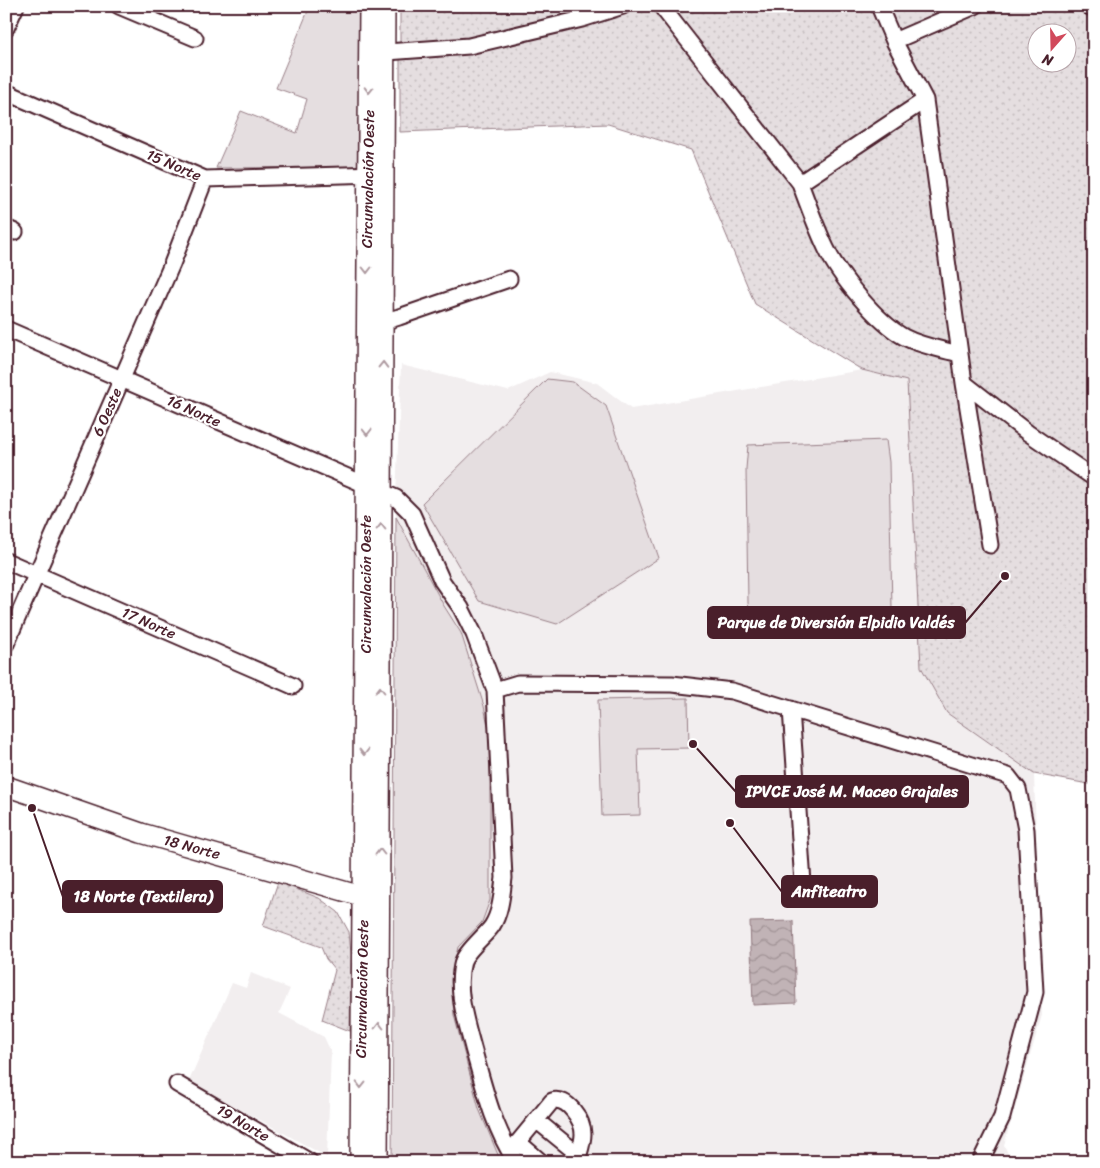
<svg xmlns="http://www.w3.org/2000/svg" width="1100" height="1168" font-family="Sriracha,sans-serif">
  <style>
    .built { fill: #f2eeef }
    .grass { fill: #e5dee0; stroke: #987e86 }
    .park { fill: url(#park-dots); stroke: #987e86; fill-rule: evenodd }
    .water { fill: url(#water-waves); stroke: #91787e }
    .lines { fill: none; stroke-linecap: round; stroke-linejoin: round }
    .minor-casing { stroke: #4a1f2b; stroke-width: 19 }
    .major-casing { stroke: #4a1f2b; stroke-width: 22 }
    .minor { stroke: #fff; stroke-width: 15 }
    .major { stroke: #fff; stroke-width: 19 }
    .oneway { stroke: #ae9aa0 }
    .labels { text-anchor: middle; stroke-width: 4.5; stroke-linejoin: round; paint-order: stroke }
    .street-label { font-size: 15px; fill: #4a1f2b; stroke: #fff }
    .leader { fill: none; stroke: #4a1f2b; stroke-width: 2 }
    .callout-dot { fill: #4a1f2b; stroke: #fff; stroke-width: 2 }
    .callout { fill: #4a1f2b; stroke: #4a1f2b; stroke-width: 2 }
    .callout-label { font-size: 16px; text-anchor: middle; font-weight: bold; fill: #fff }
  </style>
  <defs>
    <pattern id="park-dots" width="8" height="8" patternUnits="userSpaceOnUse" patternTransform="scale(1.25)"><rect width="8" height="8" fill="#e5dee0"/><path d="M2 2h.1M6 6h.1" fill="none" stroke="#c6bec0" stroke-width="1.8" stroke-linecap="round"/></pattern>
    <pattern id="water-waves" width="16" height="10" patternUnits="userSpaceOnUse" patternTransform="scale(1.25)"><rect width="16" height="10" fill="#c1b3b6"/><path d="M0 5q4-4 8 0t8 0" fill="none" stroke="#9f9194"/></pattern>
  </defs>
  <rect width="100%" height="100%" fill="#fff"/>
  <filter id="ink" filterUnits="userSpaceOnUse"><feTurbulence type="fractalNoise" baseFrequency=".02" numOctaves="2"/><feDisplacementMap in="SourceGraphic" scale="10" xChannelSelector="R" yChannelSelector="G"/><feConvolveMatrix kernelMatrix="1 2 1 2 8 2 1 2 1" color-interpolation-filters="sRGB"/></filter>
  <g filter="url(#ink)">
    <path class="built" d="M401 365 508 391 550 372 597 383 631 409 862 370 908 381 921 667 947 713 1034 774 1042 1015 1004 1145 1012 1162H392L396 498Z
      M251 973 290 989 279 1013 324 1037 331 1052 327 1157 189 1081 232 983 246 988Z"/>
    <path class="grass" d="M310 6H360L358 167 216 168 241 111 297 133 307 99 276 88Z
      M547 379 573 382 606 406 659 558 557 624 479 601 422 503Z
      M886 440 889 462 892 609 889 620 753 627 748 603 746 469 748 445Z
      M396 517 444 606 461 633 484 706 490 736V900L482 922 458 947 451 979 454 1015 479 1109 501 1162H392Z
      M688 698 689 748 638 749 640 815 602 816 598 700Z"/>
    <path class="park" d="M400 6H1094V785L1034 774 947 713 921 667 907 381 862 370 755 304 691 150 608 124 400 132ZM1038 32H1068V62H1038Z
      M278 882 319 898 338 912 349 932 351 954 350 1031 322 1020 335 970 326 959 321 947 263 926Z"/>
    <path class="water" d="M793 921 796 1003 753 1005 750 922Z"/>
    <g class="lines">
      <g class="minor-casing">
        <path id="minor" d="M119 6 195 38
          M661 6 800 183 925 100
          M879 6 894 41 925 100 964 383 1028 433 1094 478
          M1088 6 1094 9
          M6 28 16 6
          M894 41 975 6
          M373 53 469 46 582 19 623 6
          M6 92 205 179 378 174
          M800 183C808 205 816 227 826 248 839 276 877 322 904 337 921 346 941 349 959 354
          M6 228 15 232
          M373 321 383 322 399 317 509 279
          M6 329 396 498 412 514 442 581 461 608 474 634 495 690 504 878C502 893 501 912 492 926 485 936 467 950 463 961 455 989 466 1021 473 1048 484 1087 493 1127 516 1162
          M964 383 990 545
          M6 561 293 686
          M6 644 172 264 205 179
          M495 690 518 683 672 684 732 691 1008 776 1018 789 1026 830 1035 992 1002 1117 980 1162
          M791 709 803 883
          M177 1084 310 1162
          M536 1120 579 1155
          M518 1142 541 1162
          M510 1152 552 1101C567 1096 583 1120 583 1134 583 1143 579 1153 577 1162"/>
      </g>
      <g class="major-casing">
        <path id="major" d="M6 786 141 833 375 900
          M360 1162 369 6
          M378 1162 385 6"/>
      </g>
      <use href="#minor" class="minor"/>
      <use href="#major" class="major"/>
    </g>
    <defs><path id="oneway-chevron" d="M-2-3.5L2.5 0L-2 3.5" fill="none" stroke-width="1.6" stroke-linecap="round" stroke-linejoin="round" transform="scale(1.25)"/></defs>
    <g class="oneway">
      <use href="#oneway-chevron" transform="translate(369 90) rotate(91)"/>
      <use href="#oneway-chevron" transform="translate(367 270) rotate(90)"/>
      <use href="#oneway-chevron" transform="translate(383 365) rotate(-89)"/>
      <use href="#oneway-chevron" transform="translate(367 432) rotate(90)"/>
      <use href="#oneway-chevron" transform="translate(381 527) rotate(-90)"/>
      <use href="#oneway-chevron" transform="translate(380 690) rotate(-90)"/>
      <use href="#oneway-chevron" transform="translate(364 752) rotate(90)"/>
      <use href="#oneway-chevron" transform="translate(380 852) rotate(-90)"/>
      <use href="#oneway-chevron" transform="translate(379 1026) rotate(-90)"/>
      <use href="#oneway-chevron" transform="translate(361 1085) rotate(91)"/>
    </g>
  </g>
  <g class="labels">
    <g class="street-label">
      <text transform="translate(174 165) rotate(23)" y="5">15 Norte</text>
      <text transform="translate(368 179) rotate(-89)" y="5">Circunvalación Oeste</text>
      <text transform="translate(194 411) rotate(24)" y="5">16 Norte</text>
      <text transform="translate(107 412) rotate(-66)" y="5">6 Oeste</text>
      <text transform="translate(366 584) rotate(-90)" y="5">Circunvalación Oeste</text>
      <text transform="translate(149 623) rotate(24)" y="5">17 Norte</text>
      <text transform="translate(192 847) rotate(15)" y="5">18 Norte</text>
      <text transform="translate(362 989) rotate(-89)" y="5">Circunvalación Oeste</text>
      <text transform="translate(243 1123) rotate(30)" y="5">19 Norte</text>
    </g>
  </g>
  <path class="leader" d="M1005 576L965 623M693 744L736 792M730 823L782 892M32 808L63 897"/>
  <g class="callout-dot">
    <circle cx="1005" cy="576" r="5"/>
    <circle cx="693" cy="744" r="5"/>
    <circle cx="730" cy="823" r="5"/>
    <circle cx="32" cy="808" r="5"/>
  </g>
  <g class="callout">
    <rect x="708" y="607" width="257" height="31" rx="5"/>
    <rect x="736" y="776" width="232" height="31" rx="5"/>
    <rect x="782" y="876" width="95" height="31" rx="5"/>
    <rect x="63" y="881" width="159" height="31" rx="5"/>
  </g>
  <g class="callout-label">
    <text x="836" y="628">Parque de Diversión Elpidio Valdés</text>
    <text x="852" y="797">IPVCE José M. Maceo Grajales</text>
    <text x="829" y="897">Anfiteatro</text>
    <text x="143" y="902">18 Norte (Textilera)</text>
  </g>
  <rect width="1100" height="1168" fill="none" stroke="#fff" stroke-width="25"/>
  <rect x="12" y="12" width="1075" height="1143" fill="none" stroke="#4a1f2b" stroke-width="2" filter="url(#ink)"/>
  <g transform="translate(1052 48) rotate(200)"><circle r="24" fill="#ffffff" stroke="#b7a5aa"/>
  <path d="M0-4L9 19L0 12L-9 19Z" fill="#d1495b"/>
  <text y="-8" font-size="14" font-weight="bold" text-anchor="middle" fill="#4a1f2b">N</text>
  </g>
</svg>
